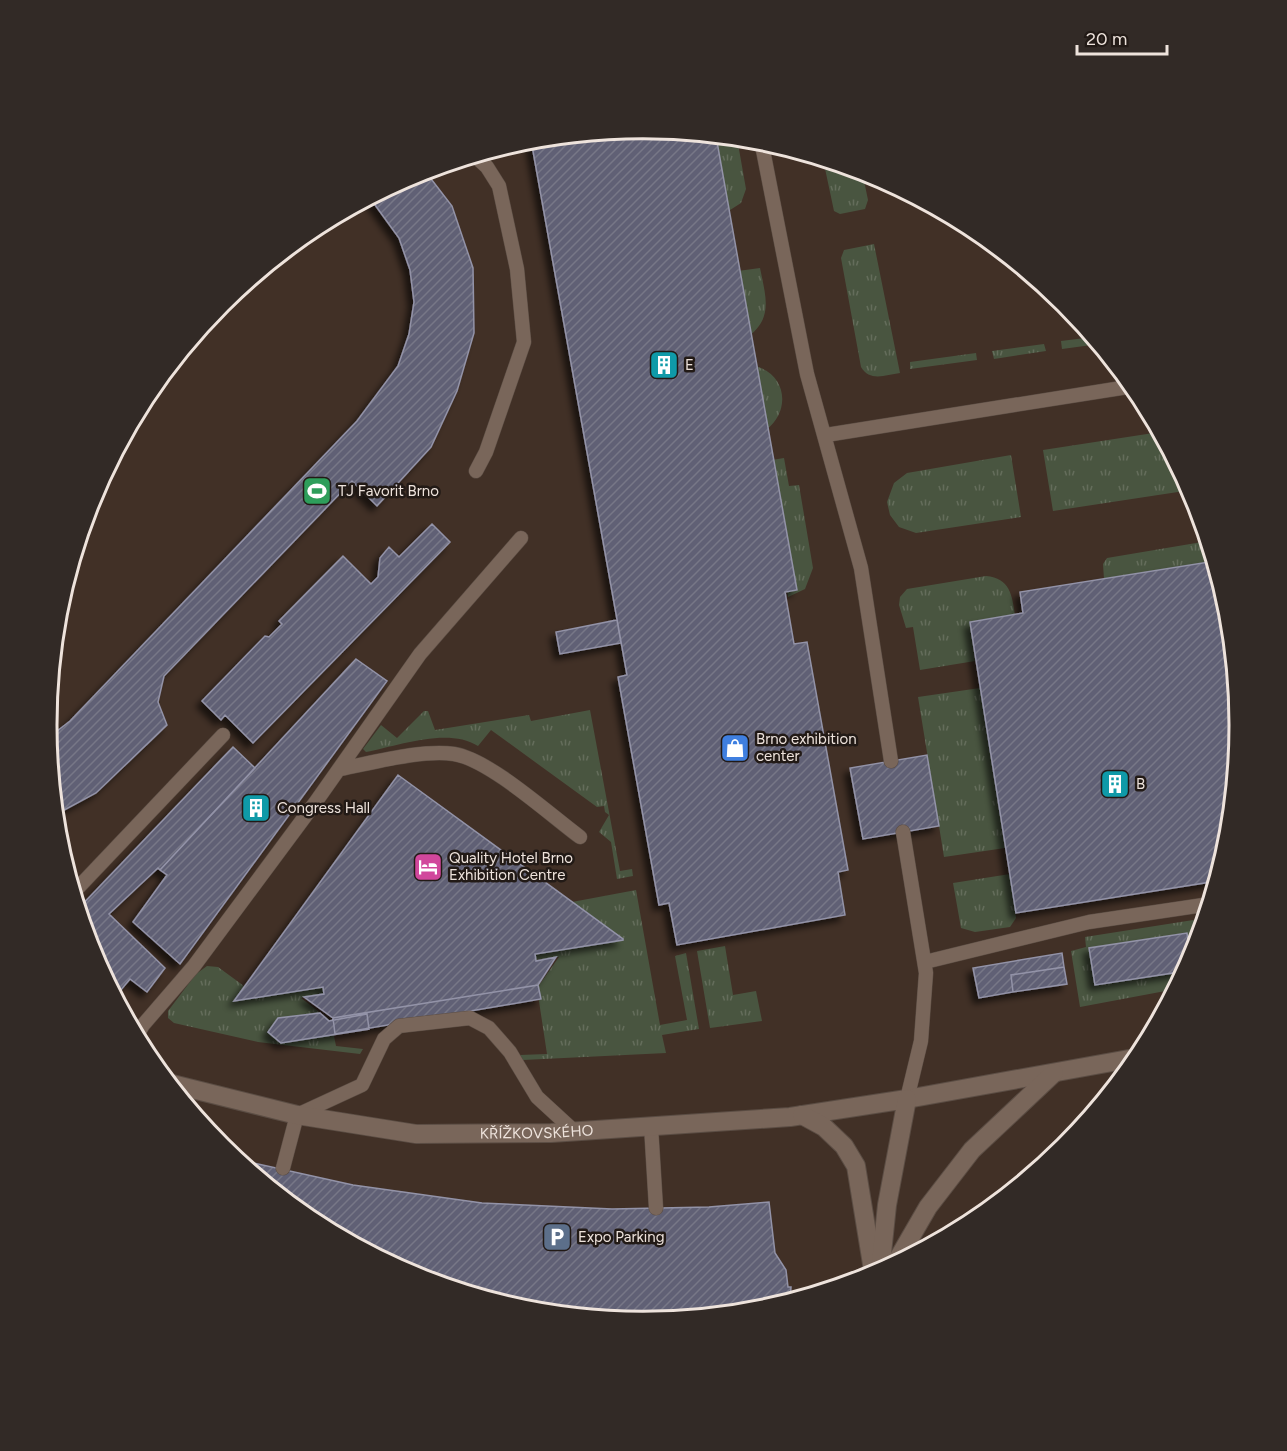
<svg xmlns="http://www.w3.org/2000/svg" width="1287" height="1451" font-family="Figtree,sans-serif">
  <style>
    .grass { fill: url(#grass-tufts) }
    .building { fill: url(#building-hatch); stroke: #9393a8; stroke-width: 1.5; filter: url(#shadow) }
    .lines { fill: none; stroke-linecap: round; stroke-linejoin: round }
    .lane-casing { stroke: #5b4d44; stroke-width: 15 }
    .street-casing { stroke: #5b4d44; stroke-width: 20 }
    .lane { stroke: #79665a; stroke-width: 14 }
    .street { stroke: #79665a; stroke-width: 18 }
    .labels { text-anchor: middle; stroke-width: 5; stroke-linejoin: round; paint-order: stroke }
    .poi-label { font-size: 15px; fill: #eee3dc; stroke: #221a16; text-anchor: start }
    .street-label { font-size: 15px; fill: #eee3dc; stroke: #221a16 }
    .rim { fill: none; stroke: #eee3dc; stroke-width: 3 }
  </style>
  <defs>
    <pattern id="grass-tufts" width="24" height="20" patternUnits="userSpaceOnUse" patternTransform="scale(1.5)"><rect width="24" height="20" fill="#495540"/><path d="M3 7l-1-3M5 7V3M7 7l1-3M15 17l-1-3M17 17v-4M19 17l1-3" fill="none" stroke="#646d5b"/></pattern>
    <pattern id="building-hatch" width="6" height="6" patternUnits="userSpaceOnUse" patternTransform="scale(1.5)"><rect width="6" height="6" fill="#606074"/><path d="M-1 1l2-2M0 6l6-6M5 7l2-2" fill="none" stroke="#777787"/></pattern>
    <filter id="shadow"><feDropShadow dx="-5.5" dy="5.5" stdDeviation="3" flood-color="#0009"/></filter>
  </defs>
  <rect width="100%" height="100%" fill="#413026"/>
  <path class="grass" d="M714 135 737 138 746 189 741 203 727 212Z
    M823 159 862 171 868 200 865 209 840 214 834 211Z
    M874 244 900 373C885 375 870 382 861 367L841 258 844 250Z
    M760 268C765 294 774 317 749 336L738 271Z
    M1093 337 1099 344 1062 349 1061 341Z
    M1044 344 1046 351 994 359 992 351Z
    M976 353 977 360 910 369V362Z
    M755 366C787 374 791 411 766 430Z
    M1160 432 1191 490 1053 511 1043 450Z
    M1011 455 1021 517 916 533 899 527 890 515 887 502 894 483 907 473Z
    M784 458 789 486 799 485 813 568 805 589 788 597 772 460Z
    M1208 541 1215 561 1104 579 1103 564 1107 558Z
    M986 576C1010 578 1012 595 1015 615L970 622 975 661 920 670 913 627 906 628 899 605 900 597 907 589Z
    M980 688 1005 848 944 857 918 697Z
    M590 710 620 871 632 869 633 876 617 879 611 842 599 832 609 815 605 812 604 806 597 807 491 730 478 746C448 727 398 746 366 752L363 749 381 725 397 738 424 711H428L435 730 529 715 531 721Z
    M1010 874 1016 918 1010 927 975 932 961 928 953 883Z
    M636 890 660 1025 687 1020 675 956 686 953 699 1029 662 1035 666 1053 523 1060 520 1055 547 1054 537 988 559 957 535 960V954L623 940 572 902Z
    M1206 918 1191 961 1186 933 1089 948 1095 985 1186 971 1176 989 1080 1007 1071 951 1086 947 1085 937Z
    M725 946 733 995 756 991 762 1021 710 1028 697 951Z
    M207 966 218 967 244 986 235 1001 323 987 324 994 301 998 331 1021 336 1046 363 1049 360 1054 258 1042 174 1023 168 1018V1011L196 974Z"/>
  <path class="building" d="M644 129 716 136 797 590 785 592 794 644 807 642 848 870 838 872 845 915 677 945 669 903 659 905 618 677 627 675 531 140Z
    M425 171 452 206 473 268 474 333 457 391 431 447 377 506 352 481 164 676 158 702 167 725 96 793 55 815 48 738 70 721 357 421 398 366 409 334 414 302 410 270 399 238 370 198Z
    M432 524 450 542 253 743 225 715 221 720 202 701 265 636 269 637 282 624 279 621 343 556 371 584 378 577 380 558 389 547 399 557Z
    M1215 561 1229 609 1240 726 1229 842 1217 881 1016 913 970 622 1023 613 1020 592Z
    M617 620 621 643 560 654 556 632Z
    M356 659 387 681 180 964 133 922 167 875 160 870Z
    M233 747 255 768 160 870 158 868 109 914 165 968 147 992 130 979 115 997 92 954 78 909Z
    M927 755 939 826 863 839 850 768Z
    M398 775 623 939V940L535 954 536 961 556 957 538 985 333 1018 304 997 324 994 323 987 234 1001Z
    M1187 933 1191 961 1186 971 1095 985 1089 948Z
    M1062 953 1064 967 1011 975 1013 992 979 998 973 968Z
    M1064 967 1067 984 1013 992 1011 975Z
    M538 985 541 999 335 1034 333 1018Z
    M320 1013 329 1021 367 1014 369 1029 281 1043 268 1032 278 1018Z
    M235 1159 353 1185 482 1203 612 1209 709 1207 769 1202 775 1253 786 1270 788 1287H791L790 1302 760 1311 643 1322 527 1311 415 1277 312 1222Z"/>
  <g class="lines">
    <g class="lane-casing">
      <path id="lane" d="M761 140 807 374 861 568 891 761
        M475 156 487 167 499 186 517 269 524 342 486 452 476 471
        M826 435 1134 386
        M340 769C372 763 423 749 454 754 490 760 549 814 580 837
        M903 832 926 973 921 1041 907 1099
        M73 893 223 735
        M925 962 1089 922 1210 904
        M136 1037 143 1025 194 966 315 803 420 654 521 538
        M651 1126 656 1208
        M283 1168 297 1115 362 1085 384 1039 399 1026 470 1018 489 1028 510 1052 537 1097 574 1131"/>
    </g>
    <g class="street-casing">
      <g id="street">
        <path id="s1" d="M168 1083 297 1115 416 1134 551 1133 790 1117 907 1099 1140 1057"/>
        <path d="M802 1115 824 1127 844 1146 856 1166 874 1276"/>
        <path d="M895 1264 928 1207 972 1150 1054 1073"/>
        <path d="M880 1272 887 1205 907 1099"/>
      </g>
    </g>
    <use href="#lane" class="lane"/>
    <use href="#street" class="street"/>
  </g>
  <defs>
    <g id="building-square" transform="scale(1.5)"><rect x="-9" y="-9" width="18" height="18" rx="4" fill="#0f9aa8" stroke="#221a16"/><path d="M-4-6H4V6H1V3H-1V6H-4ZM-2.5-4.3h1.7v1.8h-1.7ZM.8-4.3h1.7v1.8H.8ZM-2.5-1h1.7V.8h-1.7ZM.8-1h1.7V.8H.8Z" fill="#fff"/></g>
    <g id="stadium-square" transform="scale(1.5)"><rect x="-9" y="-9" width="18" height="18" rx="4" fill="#2e9e5b" stroke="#221a16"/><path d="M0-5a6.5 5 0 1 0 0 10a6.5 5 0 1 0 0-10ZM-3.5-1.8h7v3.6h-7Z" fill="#fff"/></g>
    <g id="shop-square" transform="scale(1.5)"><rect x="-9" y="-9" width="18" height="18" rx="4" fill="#3f7fe0" stroke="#221a16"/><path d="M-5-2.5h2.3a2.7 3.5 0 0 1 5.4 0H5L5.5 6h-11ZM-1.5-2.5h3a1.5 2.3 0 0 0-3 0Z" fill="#fff"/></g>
    <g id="hotel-square" transform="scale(1.5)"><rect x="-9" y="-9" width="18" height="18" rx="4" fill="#d1479c" stroke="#221a16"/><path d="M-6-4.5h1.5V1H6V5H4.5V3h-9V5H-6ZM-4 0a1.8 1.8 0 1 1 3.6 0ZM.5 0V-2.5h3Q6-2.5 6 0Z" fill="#fff"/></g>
    <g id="parking-square" transform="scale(1.5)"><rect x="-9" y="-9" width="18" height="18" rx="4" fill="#5c6f8a" stroke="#221a16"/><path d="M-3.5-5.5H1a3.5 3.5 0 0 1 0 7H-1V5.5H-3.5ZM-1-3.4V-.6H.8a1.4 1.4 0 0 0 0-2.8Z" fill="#fff"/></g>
  </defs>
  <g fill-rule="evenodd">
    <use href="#building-square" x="664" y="365"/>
    <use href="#stadium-square" x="317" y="491"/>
    <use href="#shop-square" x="735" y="748"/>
    <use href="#building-square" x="1115" y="784"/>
    <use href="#building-square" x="256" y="808"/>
    <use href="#hotel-square" x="428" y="867"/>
    <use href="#parking-square" x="557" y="1237"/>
  </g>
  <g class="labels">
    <g class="poi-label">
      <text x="685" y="370">E</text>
      <text x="338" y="496">TJ Favorit Brno</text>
      <text x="756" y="744">Brno exhibition<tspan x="756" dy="17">center</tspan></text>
      <text x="1136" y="789">B</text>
      <text x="277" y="813">Congress Hall</text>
      <text x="449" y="863">Quality Hotel Brno<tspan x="449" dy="17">Exhibition Centre</tspan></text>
      <text x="578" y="1242">Expo Parking</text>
    </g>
    <g class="street-label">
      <text dy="5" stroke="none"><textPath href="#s1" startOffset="374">KŘÍŽKOVSKÉHO</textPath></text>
    </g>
  </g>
  <path d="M0 0H1287V1451H0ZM57 725a586 586 0 1 1 1172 0a586 586 0 1 1-1172 0Z" fill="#322a26" fill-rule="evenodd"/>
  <path class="rim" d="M57 725a586 586 0 1 1 1172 0a586 586 0 1 1-1172 0Z"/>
  <path d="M1077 45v9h90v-9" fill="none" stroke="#eee3dc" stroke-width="3"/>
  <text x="1086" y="45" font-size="18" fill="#eee3dc" stroke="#221a16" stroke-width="4.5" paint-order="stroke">20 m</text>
</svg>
